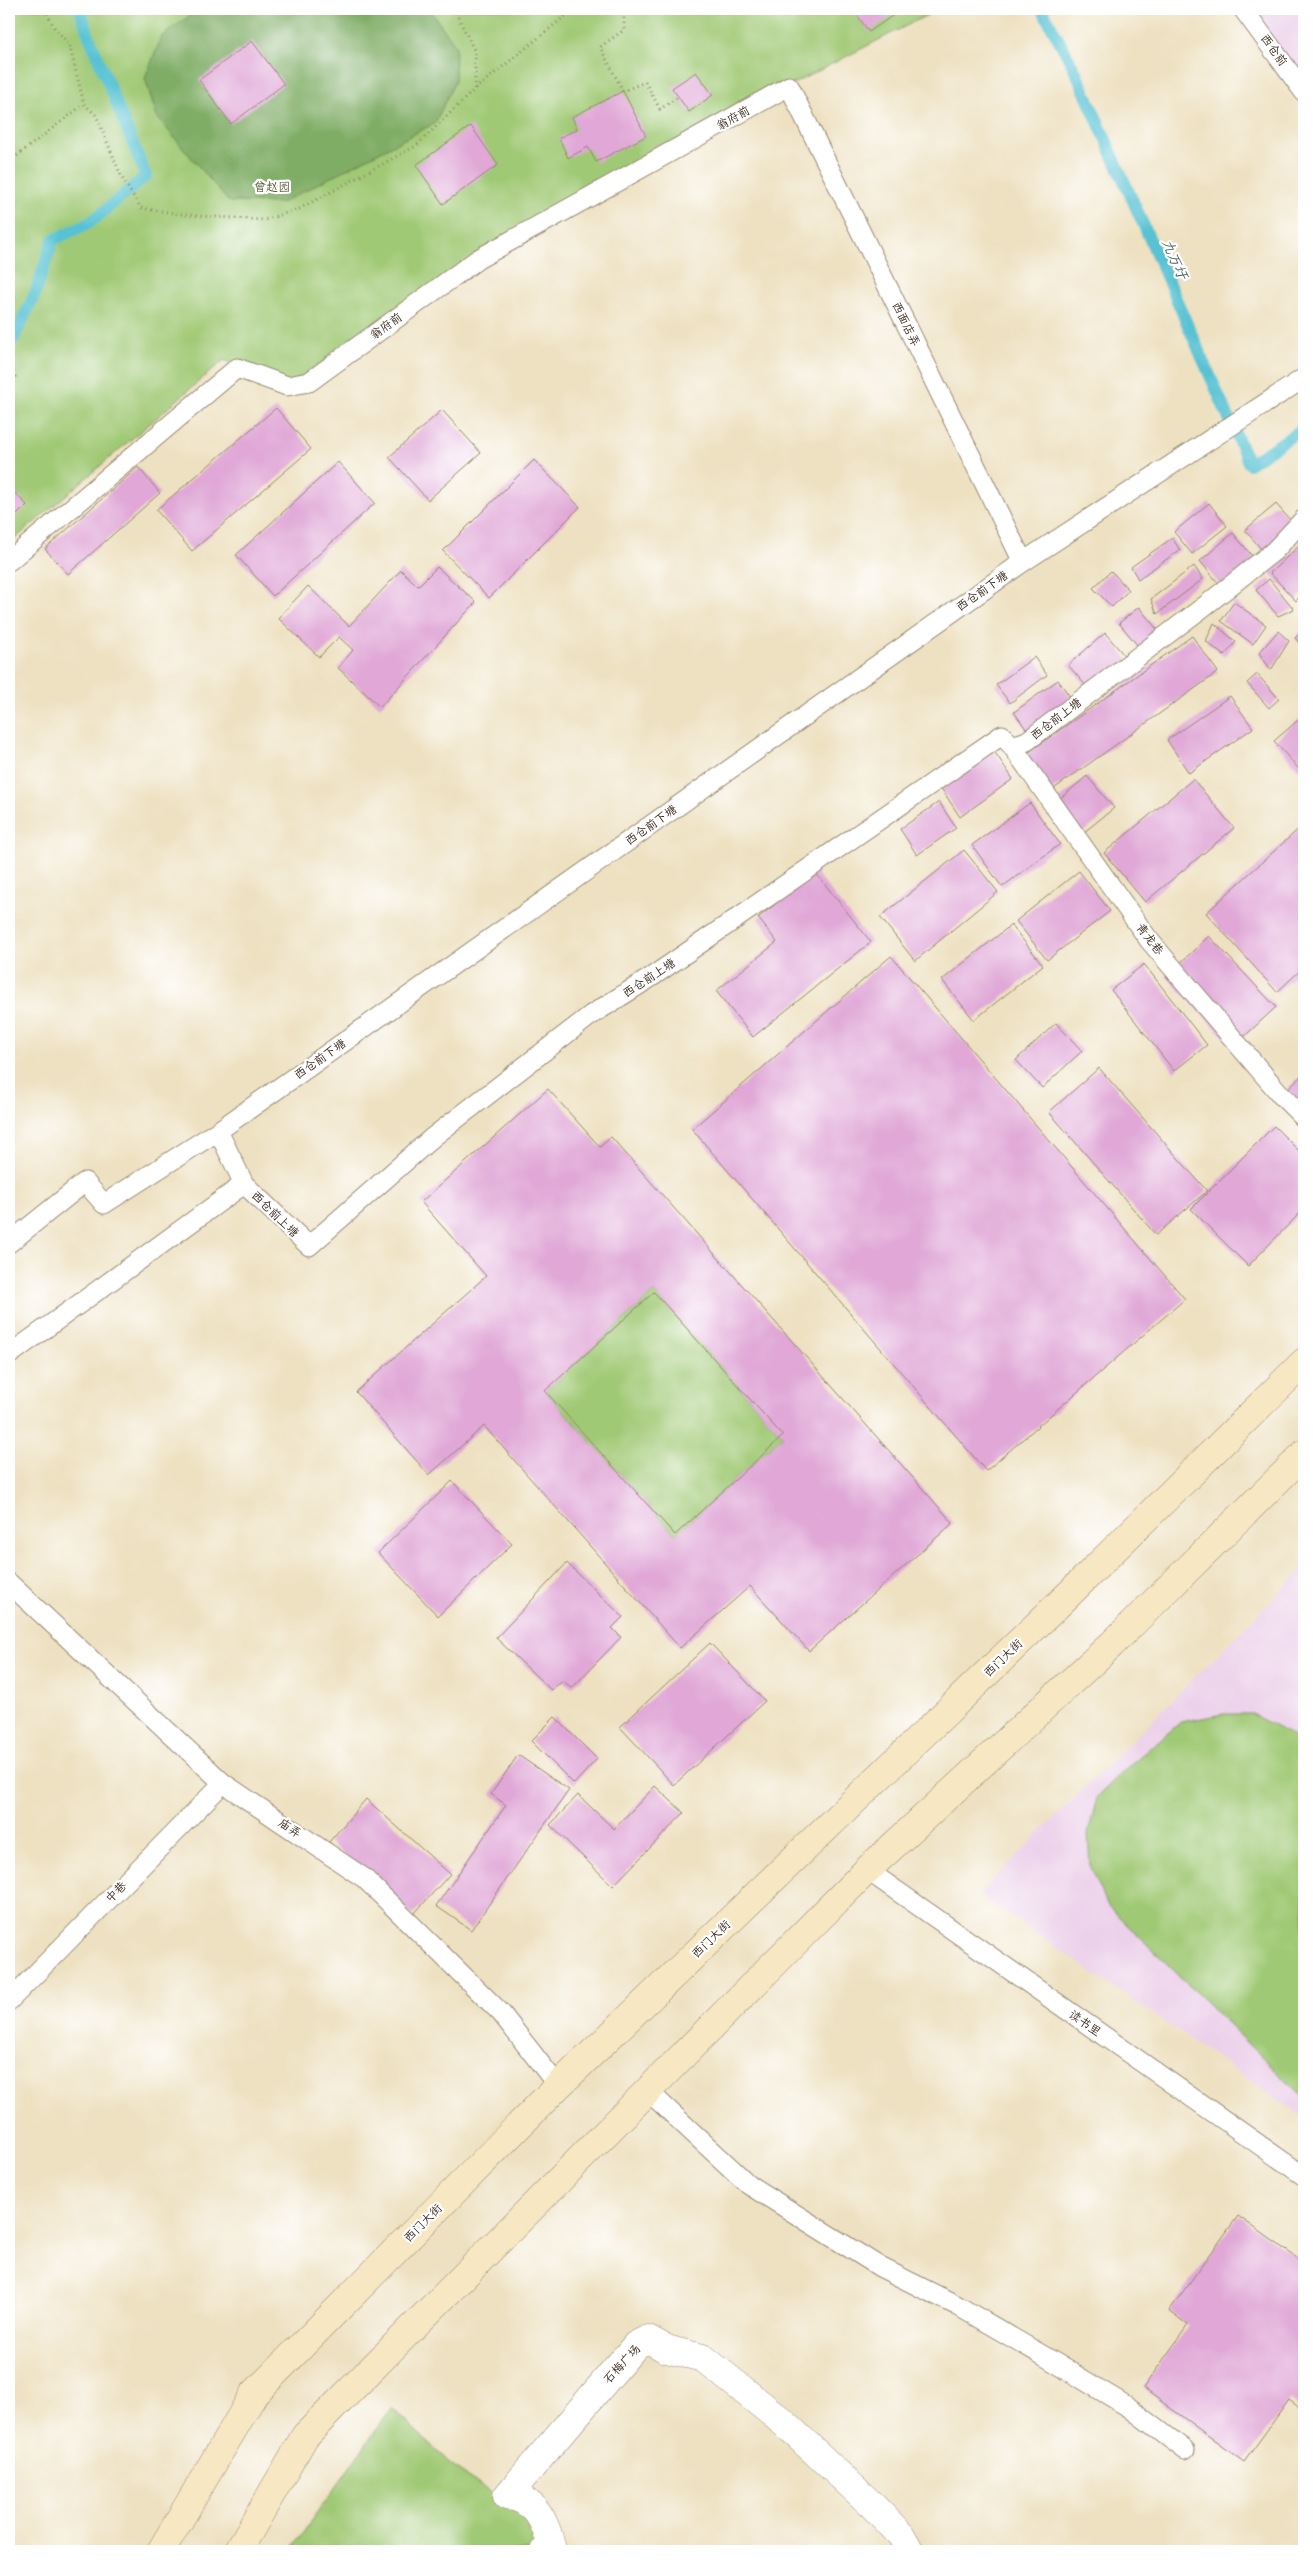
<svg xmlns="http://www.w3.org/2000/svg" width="1313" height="2560" font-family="Pangolin,'LXGW WenKai TC',sans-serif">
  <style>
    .built { fill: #ecd1ea }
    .green { fill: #a0c974; stroke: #6e7a49 }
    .forest { fill: #80ad66; stroke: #5e6c42 }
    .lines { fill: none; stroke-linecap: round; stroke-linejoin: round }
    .stream { stroke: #58c2d3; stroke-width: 12 }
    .building { fill: #e0a7d7; fill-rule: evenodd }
    .lane-casing { stroke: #948670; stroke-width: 21 }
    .street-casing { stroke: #948670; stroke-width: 29 }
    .secondary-casing { stroke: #948670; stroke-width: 29 }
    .path { stroke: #948670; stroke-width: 3; stroke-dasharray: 1 4; stroke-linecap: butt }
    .lane { stroke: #fff; stroke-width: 19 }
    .street { stroke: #fff; stroke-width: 28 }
    .secondary { stroke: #f7e8c3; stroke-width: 28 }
    .labels { text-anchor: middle; stroke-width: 4.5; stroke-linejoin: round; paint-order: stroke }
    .street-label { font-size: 12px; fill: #3b2a1e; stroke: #fff }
    .park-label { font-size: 12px; fill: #595a38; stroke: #fff }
    .water-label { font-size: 14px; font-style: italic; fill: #455f5d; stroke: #fff }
  </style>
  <rect width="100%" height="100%" fill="#fff"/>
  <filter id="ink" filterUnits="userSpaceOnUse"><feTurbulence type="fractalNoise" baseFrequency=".02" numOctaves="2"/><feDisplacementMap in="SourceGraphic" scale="10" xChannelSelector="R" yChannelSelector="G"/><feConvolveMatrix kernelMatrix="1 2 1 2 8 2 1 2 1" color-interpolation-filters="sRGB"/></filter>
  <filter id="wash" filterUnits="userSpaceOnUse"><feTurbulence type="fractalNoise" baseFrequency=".0096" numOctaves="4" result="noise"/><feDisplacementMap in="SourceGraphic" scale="20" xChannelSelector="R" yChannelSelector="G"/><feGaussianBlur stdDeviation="1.12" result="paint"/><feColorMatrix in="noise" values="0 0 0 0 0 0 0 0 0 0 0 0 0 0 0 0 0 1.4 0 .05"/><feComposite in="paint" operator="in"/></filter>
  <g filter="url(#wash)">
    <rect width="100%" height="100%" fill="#eee1c1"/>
    <path class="built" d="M1251 9H1304V85Z
      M1304 1568V2118L979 1894Z"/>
    <path class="green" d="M9 9H939L789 86 478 259 287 386 224 360 9 544Z
      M654 1292 783 1436 675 1535 545 1391Z
      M1224 1714H1252L1291 1735 1304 1749V2098L1108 1906 1090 1865 1088 1835 1097 1797 1132 1763 1181 1722Z
      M392 2408 456 2469 494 2495 519 2497 545 2551H290Z"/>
    <path class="forest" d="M199 9H429L456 46 455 81 435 123 281 203 229 202 157 117 145 78 162 36Z"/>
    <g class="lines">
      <path class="stream" d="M1042 9 1076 72 1249 464 1304 428
        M9 343 14 338 35 294 53 240 91 222 146 176 89 36 80 9"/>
    </g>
    <g id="blocks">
      <path class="building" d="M853 9H902L869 32Z
        M252 41 284 84 231 124 199 80Z
        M696 72 713 95 689 112 672 88Z
        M623 91 646 136 596 162 588 147 568 158 559 138 577 129 572 117Z
        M471 126 498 165 443 204 416 165Z
        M276 408 311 449 192 551 156 510Z
        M442 410 481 453 428 500 389 457Z
        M534 460 580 507 489 598 443 551Z
        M338 462 375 503 273 596 236 555Z
        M138 467 160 493 68 574 45 549Z
        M9 487 27 505 9 523Z
        M1209 503 1227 526 1192 554 1174 532Z
        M1276 504 1298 529 1267 556 1245 530Z
        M1233 533 1258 563 1225 591 1200 561Z
        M1172 538 1180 550 1138 579 1131 567Z
        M1304 541V592L1296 601 1270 573Z
        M1194 566 1203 579 1157 614 1151 599Z
        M437 567 476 602 380 707 338 668 353 650 339 637 319 657 278 618 308 586 349 626 401 570 418 586Z
        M1111 571 1129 590 1112 607 1093 588Z
        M1269 579 1294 609 1278 616 1256 590Z
        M1234 602 1266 625 1253 644 1221 621Z
        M1139 607 1163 637 1143 652 1119 623Z
        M1214 623 1236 642 1224 656 1206 641Z
        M1304 629V648L1295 638Z
        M1278 631 1289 641 1271 670 1259 653Z
        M1105 633 1130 662 1093 694 1068 665Z
        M1192 636 1218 672 1048 793 1022 757Z
        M1034 657 1047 675 1010 703 996 685Z
        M1257 674 1279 699 1269 708 1247 683Z
        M1058 680 1073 701 1029 733 1014 712Z
        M1230 696 1253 728 1189 773 1167 740Z
        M1304 715V775L1274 741Z
        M994 751 1013 779 960 817 941 788Z
        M1087 776 1114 808 1083 833 1057 801Z
        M1193 779 1234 828 1145 902 1104 853Z
        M939 802 956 828 917 855 900 829Z
        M1030 803 1060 844 1002 887 972 845Z
        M1304 824V967L1277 992 1206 913Z
        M964 850 998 892 915 961 880 917Z
        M1079 871 1110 911 1047 960 1016 921Z
        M815 872 871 942 753 1037 716 991 777 942 758 918Z
        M1011 925 1043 965 974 1020 942 980Z
        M1209 936 1276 1007 1233 1047 1166 976Z
        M891 956 1185 1299 986 1471 692 1129Z
        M1144 964 1207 1045 1174 1071 1111 990Z
        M1056 1023 1082 1051 1042 1088 1016 1060Z
        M1099 1068 1207 1191 1156 1235 1049 1112Z
        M1304 1073V1119L1281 1095Z
        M548 1089 600 1147 611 1137 953 1523 809 1651 750 1586 680 1648 484 1426 429 1475 356 1392 486 1276 421 1202ZM654 1292 783 1436 675 1535 545 1391Z
        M1274 1126 1304 1156V1209L1248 1266 1191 1209Z
        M452 1481 512 1544 438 1616 378 1553Z
        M567 1563 623 1617 612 1628 621 1637 572 1688 563 1681 551 1690 496 1638Z
        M710 1643 765 1701 674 1785 620 1727Z
        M555 1717 597 1759 574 1784 531 1741Z
        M518 1755 569 1790 471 1930 436 1906 506 1805 491 1794Z
        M655 1786 684 1813 613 1886 550 1825 578 1795 614 1829Z
        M366 1799 450 1874 413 1915 329 1842Z
        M1238 2216 1304 2263V2411L1289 2400 1244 2462 1143 2388 1188 2325 1169 2311Z"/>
    </g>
  </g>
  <g filter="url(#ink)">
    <use href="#blocks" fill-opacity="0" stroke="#948670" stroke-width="1"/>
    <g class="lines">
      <g class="lane-casing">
        <path id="lane" d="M1243 9 1304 92
          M9 561 237 368 287 386 309 382 478 259 789 86 1023 562
          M1012 746 1149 940 1281 1095 1304 1118
          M218 1131 244 1184
          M9 1243 85 1182 104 1204 218 1131 1023 562 1304 378
          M9 1355 244 1184 309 1246 433 1137 591 1015 653 976 1002 735 1012 746 1027 741 1206 605 1274 551 1304 519
          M9 1583 223 1783 364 1878 501 2013 558 2086
          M867 1870 1304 2176
          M9 2001 223 1783
          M648 2091 749 2185 880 2267 958 2306 1049 2359 1130 2408 1185 2450"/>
      </g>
      <g class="street-casing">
        <path id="street" d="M545 2551 552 2549C546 2523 536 2498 507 2496L636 2345 648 2339 666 2349 703 2358 742 2389 784 2423 873 2506 901 2535 910 2551"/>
      </g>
      <g class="secondary-casing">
        <path id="secondary" d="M161 2551 254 2394 558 2086 1066 1597 1304 1362
          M238 2551 305 2436 867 1870 1112 1644 1304 1454"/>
      </g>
      <path class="path" d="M45 9 54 27 69 44 84 104
        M626 9 624 10V30L600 47 623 91 645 82 660 109 678 97
        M475 89 574 9
        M9 162 84 104 96 115 122 178 141 208 187 215 264 220 299 209 416 146 475 89V52L454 9
        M9 357 15 377 9 402"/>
      <use href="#lane" class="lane"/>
      <use href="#street" class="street"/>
      <use href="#secondary" class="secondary"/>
    </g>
  </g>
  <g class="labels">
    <g class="street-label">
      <text transform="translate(1274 50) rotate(54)" y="4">西仓前</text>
      <text transform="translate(733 118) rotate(-29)" y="4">翁府前</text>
      <text transform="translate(906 324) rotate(64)" y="4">西面店弄</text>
      <text transform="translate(386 326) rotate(-36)" y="4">翁府前</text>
      <text transform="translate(982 591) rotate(-35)" y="4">西仓前下塘</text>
      <text transform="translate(1056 719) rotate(-37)" y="4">西仓前上塘</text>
      <text transform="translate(651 825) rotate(-35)" y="4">西仓前下塘</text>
      <text transform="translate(1150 939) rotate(52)" y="4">青龙巷</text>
      <text transform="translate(649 978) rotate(-33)" y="4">西仓前上塘</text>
      <text transform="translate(320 1059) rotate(-35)" y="4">西仓前下塘</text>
      <text transform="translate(275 1214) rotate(44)" y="4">西仓前上塘</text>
      <text transform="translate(1003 1658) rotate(-44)" y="4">西门大街</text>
      <text transform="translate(290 1828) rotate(34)" y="4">庙弄</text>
      <text transform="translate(116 1892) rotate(-45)" y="4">中巷</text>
      <text transform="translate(711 1939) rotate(-44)" y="4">西门大街</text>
      <text transform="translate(1085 2023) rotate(35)" y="4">读书里</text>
      <text transform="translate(423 2223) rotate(-45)" y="4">西门大街</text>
      <text transform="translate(622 2364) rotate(-47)" y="4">石梅广场</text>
    </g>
    <g class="park-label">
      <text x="272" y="191">曾赵园</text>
    </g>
    <g class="water-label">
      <text transform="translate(1175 259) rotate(66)" y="5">九万圩</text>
    </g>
  </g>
  <rect width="1313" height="2560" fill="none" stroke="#fff" stroke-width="30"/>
</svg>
